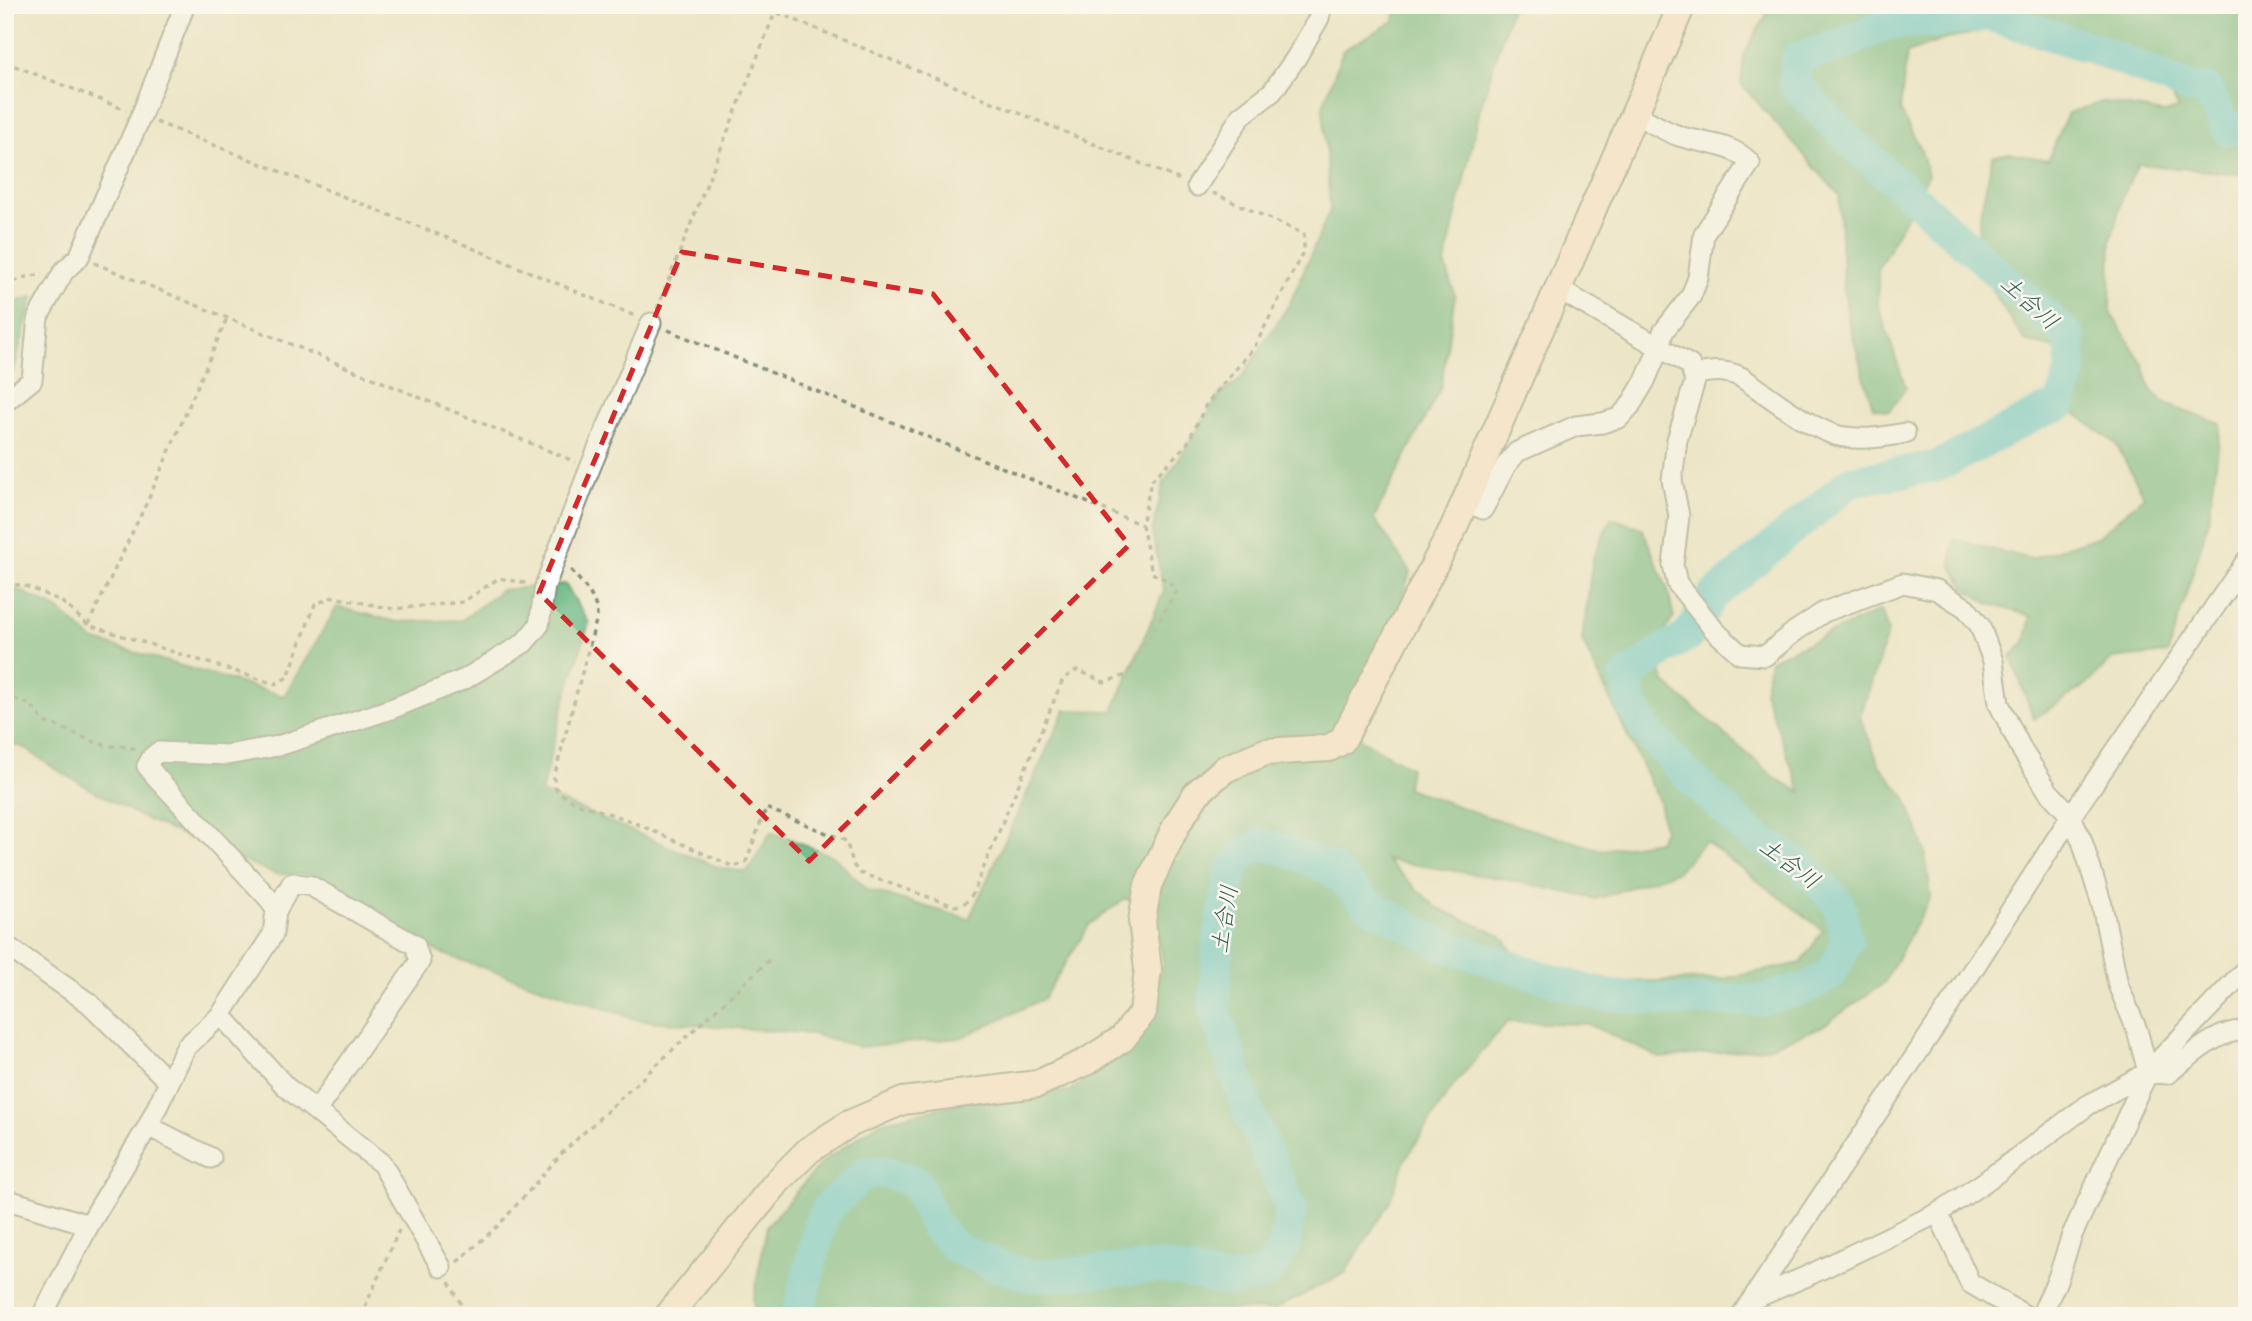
<svg xmlns="http://www.w3.org/2000/svg" width="2252" height="1321" font-family="Delius,'Klee One',sans-serif">
  <style>
    .forest { fill: #65b580; stroke: #42795a; stroke-width: 2; fill-rule: evenodd }
    .lines { fill: none; stroke-linecap: round; stroke-linejoin: round }
    .river { stroke: #5ac7d0; stroke-width: 32 }
    .street-casing { stroke: #86917e; stroke-width: 23 }
    .secondary-casing { stroke: #86917e; stroke-width: 30 }
    .path { stroke: #86917e; stroke-width: 3.5; stroke-dasharray: 5 5; stroke-linecap: butt }
    .street { stroke: #fff; stroke-width: 19 }
    .secondary { stroke: #fce5d0; stroke-width: 26 }
    .marked { fill: none; stroke: #d62828; stroke-width: 5; stroke-dasharray: 14 9; stroke-linejoin: round }
    .labels { text-anchor: middle; stroke-width: 5; stroke-linejoin: round; paint-order: stroke }
    .water-label { font-size: 23px; font-style: italic; fill: #2e605b; stroke: #fbf7ec }
  </style>
  <rect width="100%" height="100%" fill="#fbf7ec"/>
  <filter id="ink" filterUnits="userSpaceOnUse"><feTurbulence type="fractalNoise" baseFrequency=".0143" numOctaves="2"/><feDisplacementMap in="SourceGraphic" scale="14" xChannelSelector="R" yChannelSelector="G"/><feConvolveMatrix kernelMatrix="1 2 1 2 8 2 1 2 1" color-interpolation-filters="sRGB"/></filter>
  <filter id="wash" filterUnits="userSpaceOnUse"><feTurbulence type="fractalNoise" baseFrequency=".00686" numOctaves="4" result="noise"/><feDisplacementMap in="SourceGraphic" scale="28" xChannelSelector="R" yChannelSelector="G"/><feGaussianBlur stdDeviation="1.57" result="paint"/><feColorMatrix in="noise" values="0 0 0 0 0 0 0 0 0 0 0 0 0 0 0 0 0 1.4 0 .05"/><feComposite in="paint" operator="in"/></filter>
  <g filter="url(#wash)">
    <rect width="100%" height="100%" fill="#ede5c7"/>
    <path class="forest" d="M1396 5H1512L1480 109 1445 263 1455 296 1441 387 1374 518 1410 572 1360 739 1410 767 1407 788 1485 816 1602 850 1658 841 1664 830 1659 801 1582 641 1593 557 1611 518 1642 528 1668 590 1674 617 1653 648 1665 683 1778 780 1801 792 1764 692 1770 660 1881 610 1888 632 1860 717 1880 766 1906 798 1925 850 1931 896 1884 983 1821 1027 1765 1048 1660 1058 1588 1024 1507 1022 1454 1085 1405 1160 1389 1203 1345 1273 1274 1310 1181 1309 1136 1306 1080 1316H756L753 1301 767 1226 821 1163 880 1122 994 1095 1069 1091 1139 1043 1163 962 1153 908 1125 899 1090 924 1043 999 960 1038 860 1047 812 1034 639 1020 440 953 312 875 275 874 183 836 141 817 55 769 25 748 5 742V591L19 590 58 609 93 640 284 696 337 607 397 622 462 620 501 590 565 584 589 623 563 706 541 793 720 868 747 872 771 832 833 856 868 890 969 919 1065 710 1113 711 1164 591 1152 532 1164 482 1221 393 1240 380 1290 303 1330 210 1323 106 1343 50 1394 21ZM1705 841 1823 930 1801 963 1722 979 1618 982 1554 969 1513 952 1502 936 1436 907 1386 860 1505 879 1596 899 1676 872Z
      M1772 5H2175L2178 9 2192 10 2195 5H2247V175L2138 164 2123 196 2111 240 2110 312 2143 364 2151 390 2167 405 2221 424 2209 520 2168 653 2112 659 2090 682 2034 719 2011 657 2025 642 2031 616 1989 604 1965 588 1951 564 1954 539 2031 559 2099 536 2144 496 2116 444 2074 413 2055 348 2025 341 2007 315 1975 262 1981 209 1993 156 2009 153 2048 160 2068 113 2102 102 2164 113 2179 108 2170 95 1999 27 1943 40 1907 53 1900 110 1921 150 1928 176 1878 269V305L1906 388 1889 411 1873 408 1849 323 1843 284 1839 195 1741 84 1744 54Z
      M33 297 14 370 5 379V303Z"/>
    <g class="lines">
      <path class="river" d="M798 1316 821 1221 829 1206 867 1172H884L916 1182 935 1226 956 1248 1000 1267 1031 1276 1163 1267 1226 1281 1265 1275 1284 1248 1291 1208 1249 1114 1214 1008 1219 939 1232 869 1245 852 1264 844 1286 850 1331 869 1369 905 1444 945 1601 995 1678 1001 1761 1000 1804 989 1831 974 1847 942 1839 904 1803 867 1748 832 1678 766 1646 730 1630 702 1626 677 1668 647 1688 636 1713 596 1851 481 1938 466 2044 411 2060 406 2071 370 2070 338 1848 139 1794 84 1798 58 1840 46 1886 24 1957 20 1988 15 2098 50 2189 88 2207 89 2228 130 2247 127"/>
    </g>
  </g>
  <g filter="url(#ink)">
    <g class="lines">
      <g class="street-casing">
        <path id="street" d="M1197 186 1241 116 1272 92 1296 58 1319 18 1322 5
          M1558 289 1690 365 1695 381 1677 440 1672 480 1679 516 1673 565 1677 583 1715 631 1740 654 1765 656 1794 632 1824 612 1903 583 1937 590 1966 608 1980 626 1993 661 1999 704 2023 752 2048 791 2071 816 2082 841 2102 905 2118 985 2137 1030 2148 1072 2072 1235 2058 1278 2041 1316
          M1693 375C1711 371 1724 369 1741 377 1767 394 1816 434 1845 437 1866 440 1885 437 1905 433
          M5 402 32 380 38 317 64 271 79 257 141 116 185 5
          M1465 501 1483 509 1506 465 1517 452 1576 426 1602 423 1619 418 1630 406 1645 381 1660 346 1663 332 1691 296 1698 278 1704 234 1750 163C1733 143 1703 144 1679 136 1664 131 1649 121 1635 114
          M276 911 292 883 311 886 415 945 420 961 316 1111
          M5 945 89 1003 168 1081
          M221 1015 286 1087 382 1164 441 1267
          M2148 1072 2167 1074C2189 1058 2218 1028 2247 1031
          M148 1126 211 1158
          M5 1199 89 1225
          M1938 1213 1970 1283 2026 1316
          M1753 1299 1805 1277 1938 1213 1983 1183 2088 1105 2148 1072 2247 968
          M42 1316 89 1225 148 1126 186 1047 221 1015 273 934 276 911 271 901 158 779 147 766 152 757 158 752 227 755 278 746 391 709 465 679 524 643 539 625 545 586 555 559 590 468 651 323
          M1741 1316 1963 985 2071 816 2247 560"/>
      </g>
      <g class="secondary-casing">
        <path id="secondary" d="M668 1316 778 1181 809 1150 849 1124 903 1101 1037 1084 1086 1062 1122 1039 1143 1012 1148 969 1142 921 1148 885 1177 824 1197 793 1225 769 1265 752 1329 748 1342 741 1453 529 1682 5"/>
      </g>
      <path class="path" d="M759 5 1183 181
        M5 62 126 110
        M156 122 465 245 635 316
        M94 263 576 462
        M5 286 22 278 43 274
        M657 309 778 5
        M668 330 1142 525
        M571 570C583 585 597 597 597 617L554 777 555 787 561 794 576 803 626 819 734 867 746 862 766 808 846 841 854 866 860 873 954 906C964 905 968 902 973 893L1063 679 1077 670 1104 682 1127 675 1176 592 1169 581 1152 573 1142 525 1151 481 1187 444 1206 405 1255 346 1304 250V234L1213 193
        M5 585H23L61 601 88 625 275 684 288 677 315 604 333 597 394 609 463 602 499 578 529 584
        M88 625 149 498 227 318
        M5 695 31 705 44 722C64 727 79 737 98 743 111 748 125 744 138 750
        M457 1262 499 1225 562 1153 769 960
        M449 1282 468 1316
        M361 1316 399 1230"/>
      <use href="#street" class="street"/>
      <use href="#secondary" class="secondary"/>
    </g>
  </g>
  <path d="M0 0H2252V1321H0ZM682 252 933 294 1129 545 809 861 539 593Z" fill="#ede5c7" fill-opacity=".55" fill-rule="evenodd"/>
  <path class="marked" d="M682 252 933 294 1129 545 809 861 539 593Z"/>
  <g class="labels">
    <g class="water-label">
      <text transform="translate(2030 302) rotate(42)" y="8">土合川</text>
      <text transform="translate(1790 863) rotate(37)" y="8">土合川</text>
      <text transform="translate(1224 919) rotate(-81)" y="8">土合川</text>
    </g>
  </g>
  <rect width="2252" height="1321" fill="none" stroke="#fbf7ec" stroke-width="28"/>
</svg>
